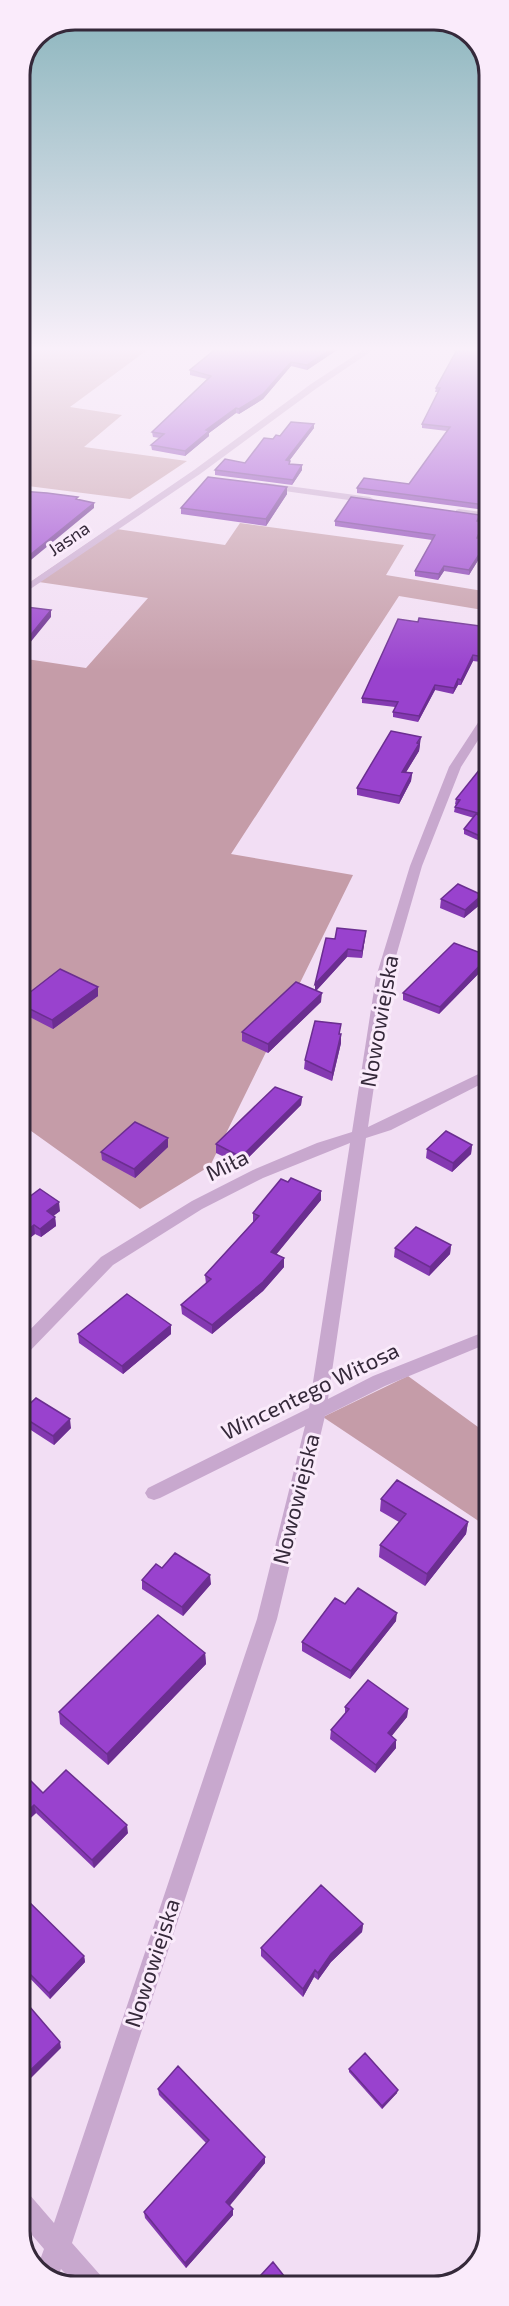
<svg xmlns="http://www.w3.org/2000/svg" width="509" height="2306" font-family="'Exo 2',sans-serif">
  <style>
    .green { fill: #c59ca8 }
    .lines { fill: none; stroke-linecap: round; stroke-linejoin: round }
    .minor { fill: #c8a8ce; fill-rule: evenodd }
    .wall { fill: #8439b1 }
    .shaded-wall { fill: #6b2e90 }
    .building { fill: #9942ce; stroke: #6b2e90; stroke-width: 1.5 }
    .labels { text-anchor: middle; stroke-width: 6; stroke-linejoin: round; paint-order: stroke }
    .far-street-label { font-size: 18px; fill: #35293a; stroke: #faebfb }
    .street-label { font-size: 22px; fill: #35293a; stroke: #faebfb }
    .rim { fill: none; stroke: #35293a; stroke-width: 3 }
  </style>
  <rect width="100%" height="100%" fill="#f2def4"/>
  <path class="green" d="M20 348H150L70 407 122 415 84 447 187 461 130 499 20 485Z
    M240 523 404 545 386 575 489 592V611L399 596 231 854 353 875 210 1166 140 1209 20 1123V658L86 668 148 598 32 581 110 528 225 545Z
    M408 1376 489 1435V1528L323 1417Z"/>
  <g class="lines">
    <path class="minor" d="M366 348H376L317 388 200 474 20 596V589L194 470 311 384Z
      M266 483 370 497 375 500 370 503 263 488V484Z
      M459 509 489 513V519L456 514V510Z
      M489 711V723L461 767 422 866 390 977 368 1127 489 1069V1080L391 1130 366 1138 328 1399 373 1376 489 1330V1343L385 1386 325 1416 277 1619 72 2243 102 2277 105 2286H77L61 2269 56 2280 36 2271 44 2249 20 2221V2191L29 2194 54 2223 257 1619 305 1426 160 1498 154 1500 148 1498 145 1493 148 1488 309 1408 350 1143 263 1178 202 1209 113 1265 26 1355 20 1356V1340L101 1257 192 1201 253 1170 317 1143 352 1132 376 977 410 866 449 767 485 712Z"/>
  </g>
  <path class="wall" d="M217 348H340L307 370 291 366 263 399 239 414 236 413 209 433V436L185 456 152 450 151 445 160 438 153 437 152 432 207 379 190 375V370Z
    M452 348H489V429L482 443H489V460L483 472 489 473 485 510 357 493V488L409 484 447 431 422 428V424L438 392H435L436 388 458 349Z
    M314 424V428L289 461H290V464L302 465V470L292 485 215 475V470L245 463 273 439Z
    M287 487V494L266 526 181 514V508Z
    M479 520V521L484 522 483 527 479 538 484 539V543L486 544 485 549 469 575 444 571 438 580 415 576V571L432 540 335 526V521Z
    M418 622 480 626 489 622V663L473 661 461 685H458L453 694 435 690 418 722 393 717V712L395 707 362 703V698Z
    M420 744 419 751 406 772 412 773 411 781 399 804 357 795V788Z
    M489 759V845L464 834V829L474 818 454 812 455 807 456 805 455 804 456 799Z
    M441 899 482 903 464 918 440 908Z
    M366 931 362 958 347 957 316 991 321 1002 268 1053 242 1041V1032L315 990V984L335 939Z
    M488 964 439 1014 403 1000V993Z
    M98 987V996L53 1029 20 1012V1000Z
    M341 1034V1043L332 1081 304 1069 305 1060Z
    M302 1097 301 1105 241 1165 216 1153V1144Z
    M472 1145 471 1154 452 1172 426 1158 427 1149Z
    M168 1147 135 1178 102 1160 101 1152Z
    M288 1182 321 1191V1200L276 1254 284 1258V1267L263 1291 212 1334 182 1314 181 1305 206 1284 205 1275 253 1222V1213Z
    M29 1197 60 1211 53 1216 55 1217 56 1226 41 1237 35 1234 22 1244 20 1242V1199Z
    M451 1245 450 1254 429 1276 394 1257 395 1248Z
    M78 1334H171L123 1374 79 1343Z
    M20 1413 71 1428 54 1445 20 1423Z
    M381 1499 468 1522 466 1534 425 1586 379 1557 380 1545 399 1522 380 1511Z
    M162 1568 211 1584 183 1616 142 1589V1580Z
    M345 1604 396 1621 350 1679 302 1651V1642Z
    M205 1653 206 1664 108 1765 60 1724 59 1712Z
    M345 1707 408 1709 407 1717 391 1736 396 1740V1748L375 1773 330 1739 331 1730 345 1714Z
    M20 1770 43 1793 128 1833 94 1868 36 1813 25 1823 20 1818Z
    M20 1893 84 1956 85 1962 50 1999 20 1968V1931L23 1928 20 1925Z
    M363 1924 362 1932 331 1962 318 1980 314 1977 303 1997 261 1956V1948Z
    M349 2069 397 2093 382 2109 349 2072Z
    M158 2089 265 2157V2163L229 2205 233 2209V2215L186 2268 145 2218 144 2212 206 2143 159 2095Z
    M260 2276 292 2286H265L260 2279Z"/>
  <path class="shaded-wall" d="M333 348H340L307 370V365Z
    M291 362V366L263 399 239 414V409Z
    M236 408V413L209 433V436L185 456V451L206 430Z
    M314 424V428L286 465V460Z
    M489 425V429L479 447 480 442Z
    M489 456V460L481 477V472Z
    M302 465V470L292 485 293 480Z
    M287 487V494L266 526V519Z
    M489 498V502L485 510V505Z
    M94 503V508L20 569V563Z
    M484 522 483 527 477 543V538Z
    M486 544 485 549 469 575V570Z
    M444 566V571L438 580 439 574Z
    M51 610V617L20 655V648Z
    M473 655V661L461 685V680Z
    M458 679V685L453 694 454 688Z
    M435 685V690L418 722 419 716Z
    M421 737 419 751 402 779V772Z
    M412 773 411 781 399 804 400 796Z
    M482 895V903L464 918 465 910Z
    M366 931 365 938 362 958V951Z
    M348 949 347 957 315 992V984Z
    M489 956 488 964 439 1014 440 1007Z
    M98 987V996L53 1029 52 1020Z
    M322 993 321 1002 268 1053V1044Z
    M341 1034V1043L332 1081V1073Z
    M302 1097 301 1105 241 1165V1157Z
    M168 1138V1147L135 1178 134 1169Z
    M472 1145 471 1154 452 1172 453 1163Z
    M321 1191V1200L271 1261V1252Z
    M59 1202 60 1211 48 1220 47 1211Z
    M55 1217 56 1226 41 1237 40 1229Z
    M34 1225 35 1234 22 1244 21 1235Z
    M451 1245 450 1254 429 1276 430 1267Z
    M284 1258V1267L263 1291 212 1334V1325Z
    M171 1325V1334L123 1374 122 1366Z
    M70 1419 71 1428 54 1445 53 1436Z
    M468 1522 466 1534 425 1586 427 1574Z
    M210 1575 211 1584 183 1616 182 1607Z
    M397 1613 396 1621 350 1679 351 1671Z
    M205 1653 206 1664 108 1765 107 1754Z
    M408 1709 407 1717 387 1742 388 1733Z
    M396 1740V1748L375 1773 376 1765Z
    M34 1805 36 1813 25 1823 23 1815Z
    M127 1825 128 1833 94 1868 92 1860Z
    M363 1924 362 1932 331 1962 318 1980V1973L331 1954Z
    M84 1956 85 1962 50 1999 49 1993Z
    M315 1970 314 1977 303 1997V1989Z
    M60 2042 61 2048 23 2086 21 2079Z
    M398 2090 397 2093 382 2109V2106Z
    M265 2157V2163L227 2209 226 2202Z
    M233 2209V2215L186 2268 185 2263Z"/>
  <path class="building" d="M217 348H333L307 365 291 362 263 394 239 409 236 408 206 430 209 431 185 451 151 445 164 434 152 432 211 376 190 370Z
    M458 348H489V425L480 442 489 443V456L481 472 489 473V498L485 505 357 488 364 478 409 484 450 427 422 424 440 388H436Z
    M291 422 314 424 286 460 290 461 289 464 302 465 293 480 215 470 225 459 245 463 264 438 273 439 276 435 280 436Z
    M208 477 287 487 266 519 181 508Z
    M20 491 47 493 78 497 76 499 94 503 20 563Z
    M351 497 480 515 477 521 484 522 477 538 484 539 482 543 486 544 469 570 444 566 439 574 415 571 435 535 335 521Z
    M26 607 51 610 20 648V614Z
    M419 618 480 626 482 621 489 622V658L473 655 461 680 458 679 454 688 435 685 419 716 393 712 398 702 362 698 398 619 418 622Z
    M391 731 421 737 417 743 419 744 402 772 412 773 400 796 357 788Z
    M488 759H489V816L455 807 460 800 456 799Z
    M476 814 489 819V840L464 829Z
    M458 884 482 895 465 910 441 899Z
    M337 928 366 931 362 951 348 949 315 984 326 938 335 939Z
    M454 943 489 956 440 1007 403 993Z
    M60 969 98 987 52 1020 20 1004V1000Z
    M296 982 322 993 268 1044 242 1032Z
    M315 1021 341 1024 339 1034H341L332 1073 305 1060Z
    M275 1087 302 1097 241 1157 216 1144Z
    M135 1122 168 1138 134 1169 101 1152Z
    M446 1131 472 1145 453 1163 427 1149Z
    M291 1178 321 1191 271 1252 284 1258 263 1282 212 1325 181 1305 211 1279 205 1275 259 1216 253 1213 281 1179 288 1182Z
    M40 1189 59 1202 47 1211 55 1217 40 1229 34 1225 21 1235 20 1234V1199L25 1195 29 1197Z
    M416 1227 451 1245 430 1267 395 1248Z
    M127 1294 171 1325 122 1366 78 1334Z
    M36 1398 70 1419 53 1436 20 1415V1413Z
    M397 1480 468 1522 427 1574 380 1545 406 1514 381 1499Z
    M175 1553 210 1575 182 1607 142 1580 156 1564 162 1568Z
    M358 1588 397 1613 351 1671 302 1642 335 1598 345 1604Z
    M158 1615 205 1653 107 1754 59 1712Z
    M368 1680 408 1709 388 1733 396 1740 376 1765 331 1730 349 1709 345 1707Z
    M20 1770 43 1793 66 1770 127 1825 92 1860 34 1805 23 1815 20 1811Z
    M321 1885 363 1924 331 1954 318 1973 315 1970 303 1989 261 1948Z
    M20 1893 84 1956 49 1993 20 1964V1931L26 1926 20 1920Z
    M23 1999 60 2042 21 2079 20 2078V2002Z
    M365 2053 398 2090 382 2106 349 2069Z
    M178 2066 265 2157 226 2202 233 2209 185 2263 144 2212 209 2140 158 2089Z
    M273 2262 292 2286H267L260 2276Z"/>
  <linearGradient id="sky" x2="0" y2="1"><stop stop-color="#89b4bc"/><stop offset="0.52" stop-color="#f9f0fa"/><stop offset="1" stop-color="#f9f0fa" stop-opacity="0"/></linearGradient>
  <rect width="509" height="671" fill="url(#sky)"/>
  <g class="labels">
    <g class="far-street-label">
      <text transform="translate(69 539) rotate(-34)" y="6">Jasna</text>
    </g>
    <g class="street-label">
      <text transform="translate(379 1021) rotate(-80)" y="8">Nowowiejska</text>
      <text transform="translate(227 1165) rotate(-26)" y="8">Miła</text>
      <text transform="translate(310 1391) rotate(-26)" y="8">Wincentego Witosa</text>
      <text transform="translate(296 1499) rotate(-76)" y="8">Nowowiejska</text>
      <text transform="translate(152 1963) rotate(-72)" y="8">Nowowiejska</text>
    </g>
  </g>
  <path d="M0 0H509V2306H0ZM75 30H434A45 45 0 0 1 479 75V2231A45 45 0 0 1 434 2276H75A45 45 0 0 1 30 2231V75A45 45 0 0 1 75 30Z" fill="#faebfb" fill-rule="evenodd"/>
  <path class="rim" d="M75 30H434A45 45 0 0 1 479 75V2231A45 45 0 0 1 434 2276H75A45 45 0 0 1 30 2231V75A45 45 0 0 1 75 30Z"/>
</svg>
